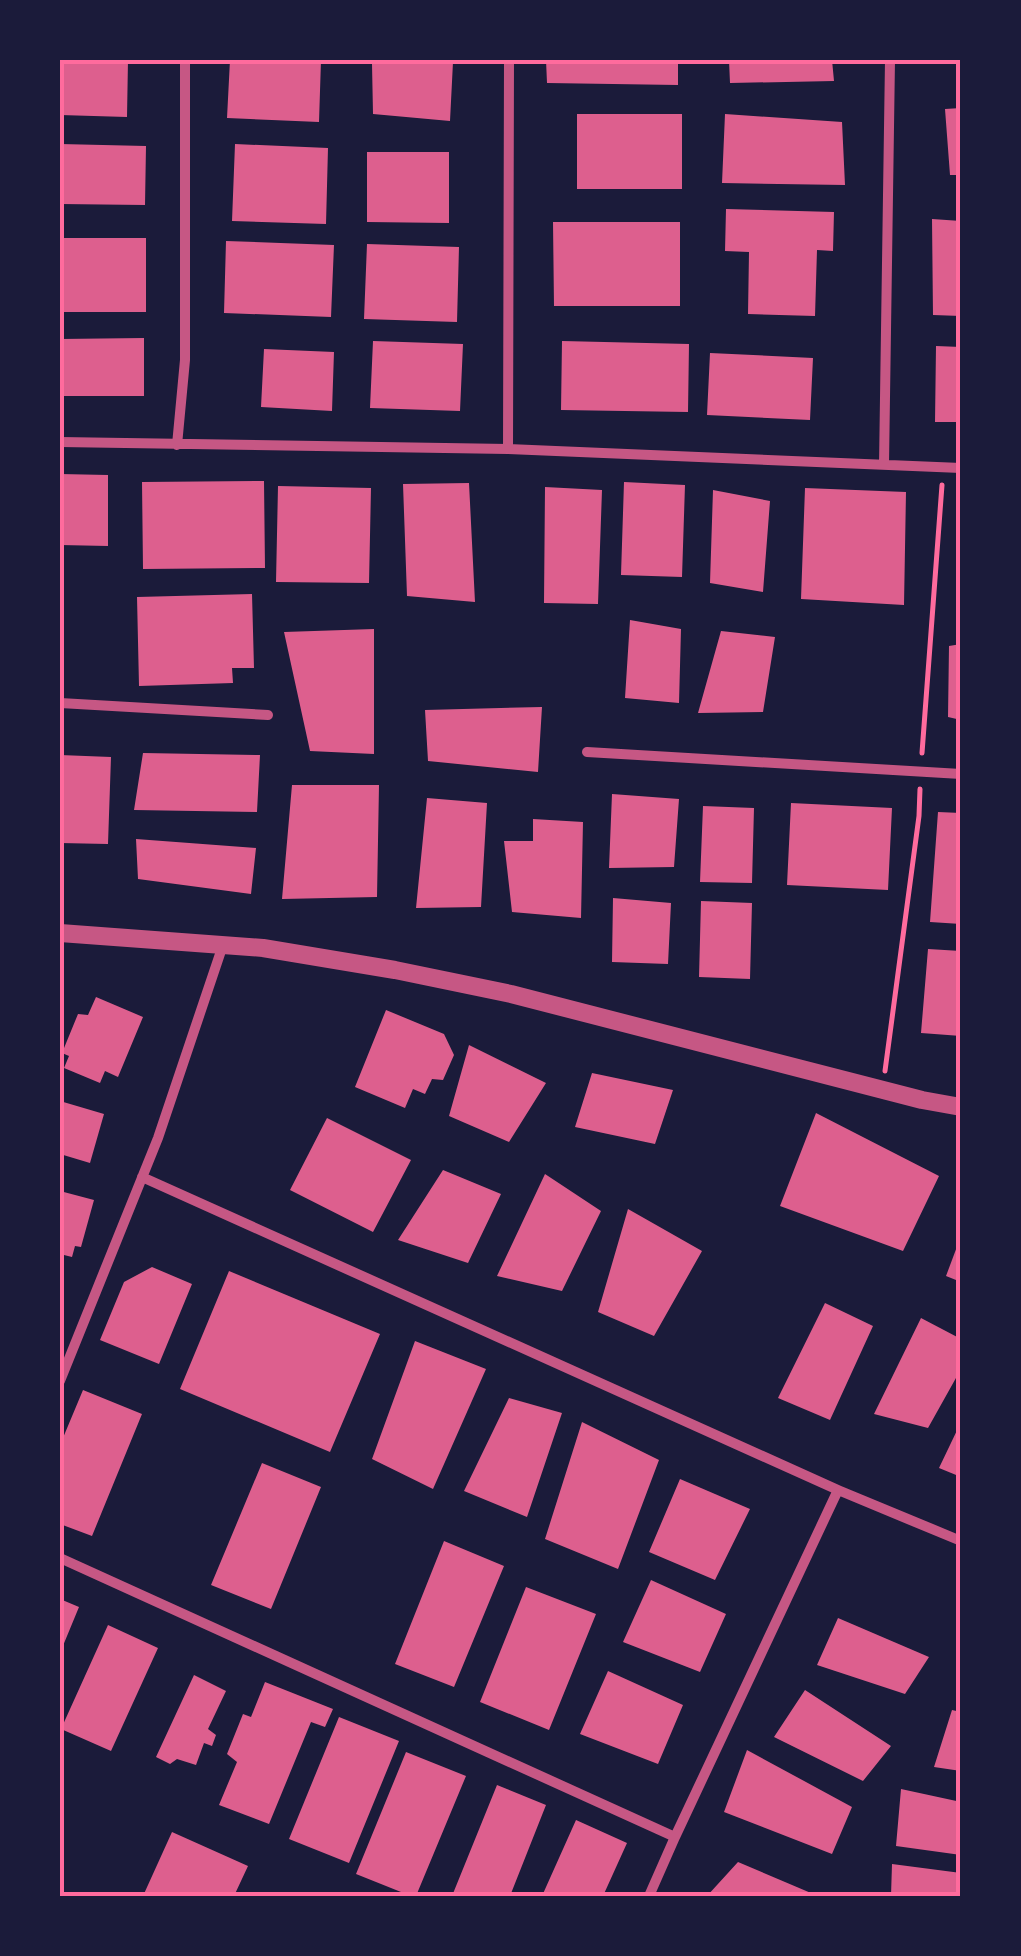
<svg xmlns="http://www.w3.org/2000/svg" width="1021" height="1956" font-family="Commissioner,sans-serif">
  <style>
    .building { fill: #dd5f8e }
    .lines { fill: none; stroke-linecap: round; stroke-linejoin: round }
    .path { stroke: #ff6b9d; stroke-width: 5 }
    .minor { stroke: #c65784; stroke-width: 10 }
    .tertiary { stroke: #c65784; stroke-width: 18 }
    .neatline { fill: none; stroke: #ff6b9d; stroke-width: 4 }
  </style>
  <rect width="100%" height="100%" fill="#1b1b3a"/>
  <path class="building" d="M60 60H128L127 117 60 115Z
    M230 60H321L319 122 227 118Z
    M546 60H678V85L547 83Z
    M729 60H832L834 81 730 83Z
    M453 62 450 121 373 114 372 64Z
    M961 108V175H950L945 109Z
    M577 114H682V189H577Z
    M725 114 842 122 845 185 722 183Z
    M60 144 146 146 145 205 60 204Z
    M235 144 328 148 326 224 232 221Z
    M367 152H449V223L367 222Z
    M726 209 834 212 833 251 817 250 815 316 748 314 749 252 725 251Z
    M932 219 961 221V316L933 315Z
    M553 222H680V306H554Z
    M60 238H146V312H60Z
    M226 241 334 245 331 317 224 313Z
    M367 244 459 247 457 322 364 319Z
    M144 338V396H60V339Z
    M373 341 463 344 460 411 370 408Z
    M562 341 689 344 688 412 561 410Z
    M936 346 961 347V422H935Z
    M264 349 334 352 332 411 261 407Z
    M710 353 813 358 810 420 707 415Z
    M60 474 108 475V546L60 545Z
    M264 481 265 568 143 569 142 482Z
    M624 482 685 485 682 577 621 575Z
    M469 483 475 602 407 596 403 484Z
    M278 486 371 488 369 583 276 582Z
    M545 487 602 490 598 604 544 603Z
    M805 488 906 492 904 605 801 599Z
    M713 490 770 501 763 592 710 583Z
    M252 594 254 668H232L233 683 139 686 137 597Z
    M630 620 681 629 679 703 625 698Z
    M374 629V754L310 751 284 632Z
    M721 631 775 637 763 712 698 713Z
    M961 644V720L948 717 949 646Z
    M542 707 538 772 428 761 425 710Z
    M143 753 260 755 257 812 134 810Z
    M60 755 111 757 108 844 60 843Z
    M292 785H379L377 897 282 899Z
    M612 794 679 799 674 867 609 868Z
    M427 798 487 803 481 907 416 908Z
    M791 803 892 808 888 890 787 885Z
    M703 806 754 808 752 883 700 882Z
    M938 812 961 813V924L930 922Z
    M533 819 583 822 581 918 512 912 504 841H533Z
    M136 839 256 848 251 894 138 879Z
    M613 898 671 903 668 964 612 962Z
    M701 901 752 903 750 979 699 977Z
    M928 949 961 951V1036L921 1033Z
    M96 997 143 1017 118 1077 105 1071 100 1083 64 1068 69 1056 62 1053 78 1014 88 1015Z
    M386 1010 444 1034 454 1055 443 1080 432 1079 425 1094 413 1089 405 1108 355 1087Z
    M469 1045 546 1083 509 1142 449 1116Z
    M592 1073 673 1090 655 1144 575 1127Z
    M60 1101 104 1114 90 1163 60 1154Z
    M816 1113 939 1176 903 1251 780 1206Z
    M327 1118 411 1160 373 1232 290 1190Z
    M443 1170 501 1194 468 1263 398 1240Z
    M545 1174 601 1211 562 1291 497 1276Z
    M60 1191 94 1200 81 1247 75 1246 72 1257 60 1254Z
    M628 1209 702 1251 654 1336 598 1312Z
    M961 1236V1282L946 1276Z
    M152 1267 192 1284 159 1364 100 1340 124 1282Z
    M229 1271 380 1334 330 1452 180 1389Z
    M825 1303 873 1326 830 1420 778 1398Z
    M921 1318 961 1339V1369L928 1428 874 1414Z
    M415 1341 486 1369 433 1489 372 1459Z
    M83 1390 142 1414 92 1536 60 1524V1445Z
    M509 1398 562 1413 527 1517 464 1491Z
    M582 1422 659 1460 618 1569 545 1539Z
    M961 1422V1477L939 1468Z
    M262 1463 321 1487 271 1609 211 1585Z
    M680 1479 750 1509 715 1580 649 1552Z
    M444 1541 504 1566 454 1687 395 1664Z
    M651 1580 726 1614 700 1672 623 1642Z
    M526 1587 596 1614 549 1730 480 1702Z
    M60 1599 79 1607 60 1653Z
    M838 1618 929 1657 905 1694 817 1665Z
    M108 1625 158 1648 111 1751 61 1729Z
    M608 1671 683 1705 658 1764 580 1734Z
    M194 1675 226 1691 208 1729 216 1735 212 1746 204 1743 196 1765 177 1759 170 1764 156 1757Z
    M265 1682 333 1709 325 1727 311 1722 269 1824 219 1805 237 1762 227 1754 243 1714 251 1717Z
    M805 1690 891 1746 863 1781 774 1737Z
    M952 1710 961 1712V1771L934 1767Z
    M339 1717 399 1741 349 1863 289 1839Z
    M747 1750 852 1807 832 1854 724 1812Z
    M406 1752 466 1776 416 1896H411L356 1874Z
    M497 1785 546 1805 510 1896H452Z
    M901 1789 961 1802V1855L896 1846Z
    M576 1820 627 1843 603 1896H542Z
    M172 1832 248 1866 234 1896H143Z
    M738 1862 818 1896H707Z
    M892 1864 961 1873V1896H891Z"/>
  <g class="lines">
    <path class="path" d="M922 753 942 485
      M885 1071 919 816 920 789"/>
    <path class="minor" d="M60 442 508 449 961 468
      M177 445 185 360V60
      M508 449 509 60
      M884 465 890 60
      M60 703 268 715
      M587 752 961 774
      M142 1177 838 1490 961 1541
      M60 1381 158 1138 223 945
      M60 1558 675 1837
      M649 1896 675 1837 838 1490"/>
    <path class="tertiary" d="M60 933 263 948 395 970 511 994 922 1100 961 1107"/>
  </g>
  <rect width="1021" height="1956" fill="none" stroke="#1b1b3a" stroke-width="125"/>
  <rect x="62" y="62" width="896" height="1832" class="neatline"/>
</svg>
